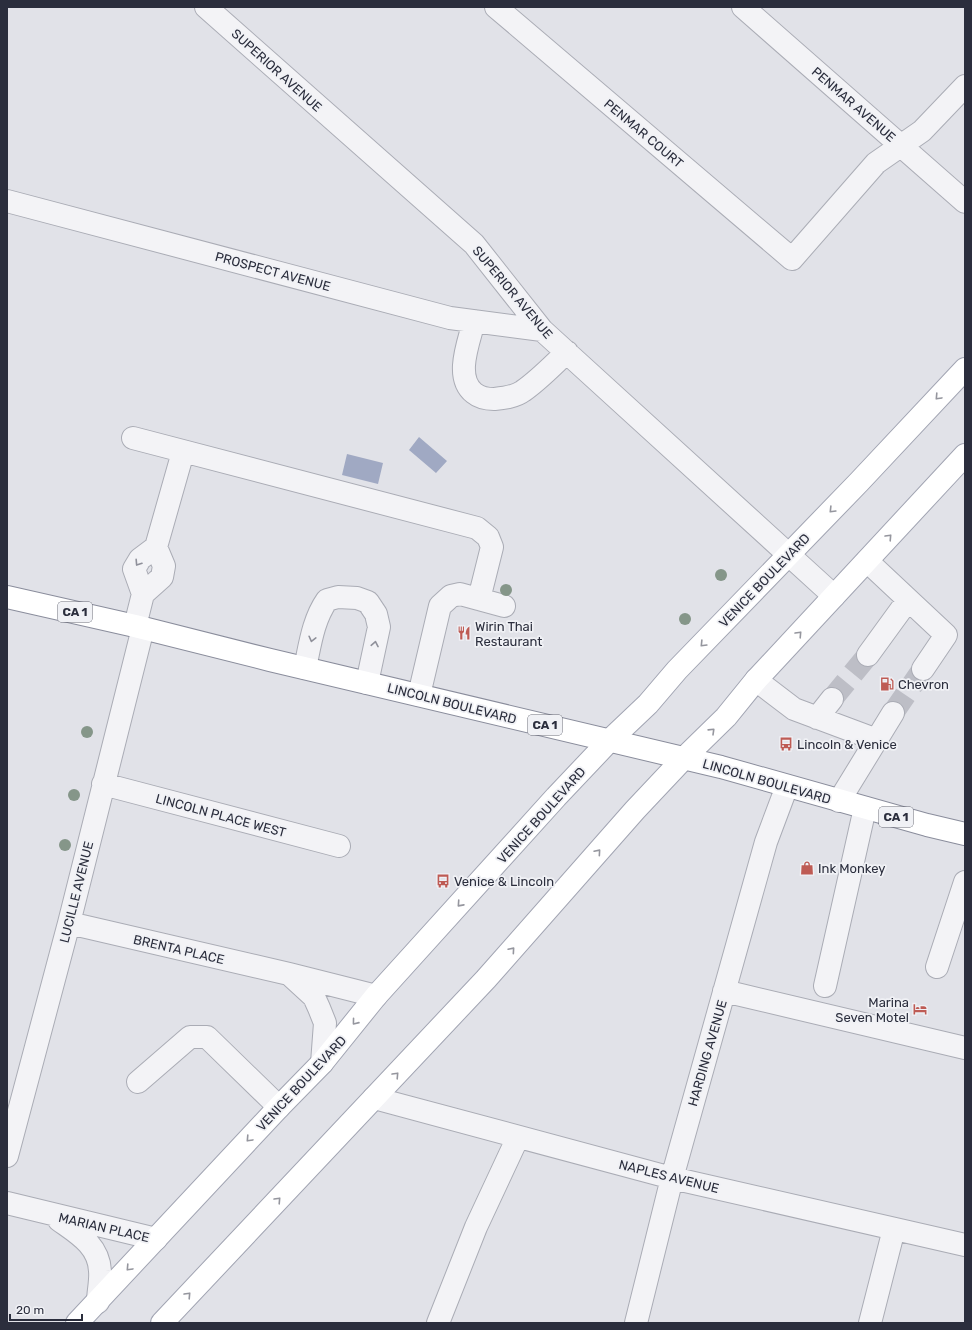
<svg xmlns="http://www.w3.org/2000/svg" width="972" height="1330" font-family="Rubik,sans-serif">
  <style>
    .water { fill: #a0a9c3 }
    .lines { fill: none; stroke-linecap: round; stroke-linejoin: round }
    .minor-tunnel { stroke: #bdbec6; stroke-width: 22; stroke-dasharray: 22 11; stroke-linecap: butt }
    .minor-casing { stroke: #aaacb5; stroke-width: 24 }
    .major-casing { stroke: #a1a4b2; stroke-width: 24 }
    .highway-casing { stroke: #8a8d9c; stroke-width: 24 }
    .minor { stroke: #f3f3f6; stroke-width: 22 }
    .major { stroke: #fff; stroke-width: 22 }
    .highway { stroke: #fff; stroke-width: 22 }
    .tree { fill: #859689 }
    .oneway { stroke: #95969e }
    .oneway2 { stroke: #8f909a }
    .labels { text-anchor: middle; stroke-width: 3.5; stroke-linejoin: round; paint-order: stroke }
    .shield { fill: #f0f1f5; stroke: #666874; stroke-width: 1 }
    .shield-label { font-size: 12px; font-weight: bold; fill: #2b2e3d }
    .street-label { font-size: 13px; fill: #2b2e3d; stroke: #f0f1f5 }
    .poi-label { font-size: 13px; fill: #2b2e3d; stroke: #f0f1f5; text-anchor: start }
  </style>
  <rect width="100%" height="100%" fill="#e1e2e8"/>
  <path class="water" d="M419 437 447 461 436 473 409 450Z
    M347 454 383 463 378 484 342 475Z"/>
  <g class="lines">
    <path class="minor-tunnel" d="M832 699 868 655
      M893 713 923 669"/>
    <g class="minor-casing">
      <path id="minor" d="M206 7 474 244 542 330 834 596
        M496 7 792 259 876 163 922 131 965 86
        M743 7 965 202
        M7 201 450 318 542 330
        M474 321C469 342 454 377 474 393 480 398 487 399 494 399 504 398 515 397 523 391 539 380 553 365 567 352
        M133 438 477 528 488 537 492 547 479 599
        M156 547 183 452
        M867 561 946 635 923 669
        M135 626 143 594 162 577 164 566 156 547 140 559 134 569 143 594
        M868 655 908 600
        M305 668C310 645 313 620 327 600L338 597 357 598 368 602 376 614 379 627 367 683
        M756 680 794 709 877 740
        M419 695 440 606 451 596 460 594 504 606
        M817 718 832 699
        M103 784 339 846
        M839 801 893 713
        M69 923 289 974 376 996
        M937 967 965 882
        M290 975 314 997 319 1008 325 1023 322 1063
        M825 986 865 808
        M724 991 965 1048
        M138 1082 190 1037H207L279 1107
        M374 1098 672 1178 965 1245
        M7 1156 69 923 143 628
        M7 1203 156 1239
        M59 1220C77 1233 99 1245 100 1271 101 1281 98 1292 98 1302
        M438 1323 476 1227 518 1137
        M636 1323 672 1178 766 842 787 786
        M870 1323 894 1229"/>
    </g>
    <g class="major-casing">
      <path id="major" d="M77 1323 279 1107 322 1063 376 996 556 797 609 741 648 704 677 670 859 482 965 369
        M162 1323 486 979 635 810 684 758 726 717 756 680 965 455"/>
    </g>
    <g class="highway-casing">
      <path id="highway" d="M7 597 135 626 270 660 721 767 927 825 965 834"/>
    </g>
    <use href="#minor" class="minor"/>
    <use href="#major" class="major"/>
    <use href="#highway" class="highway"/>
  </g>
  <g class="tree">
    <circle cx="721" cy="575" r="6"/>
    <circle cx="506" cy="590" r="6"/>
    <circle cx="685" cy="619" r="6"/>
    <circle cx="87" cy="732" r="6"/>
    <circle cx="74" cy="795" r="6"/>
    <circle cx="65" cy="845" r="6"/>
  </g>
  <defs><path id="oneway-chevron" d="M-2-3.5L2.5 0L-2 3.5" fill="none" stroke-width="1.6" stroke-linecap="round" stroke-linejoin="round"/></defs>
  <g class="oneway">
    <use href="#oneway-chevron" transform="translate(938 397) rotate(133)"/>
    <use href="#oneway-chevron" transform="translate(832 510) rotate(134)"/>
    <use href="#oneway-chevron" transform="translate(889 537) rotate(-47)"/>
    <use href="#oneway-chevron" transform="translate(799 634) rotate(-47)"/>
    <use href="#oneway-chevron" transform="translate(703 644) rotate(134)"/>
    <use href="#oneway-chevron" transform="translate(712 731) rotate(-44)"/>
    <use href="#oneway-chevron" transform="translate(598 852) rotate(-49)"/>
    <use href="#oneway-chevron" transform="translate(460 904) rotate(132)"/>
    <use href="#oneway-chevron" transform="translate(512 950) rotate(-49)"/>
    <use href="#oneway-chevron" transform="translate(355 1022) rotate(129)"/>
    <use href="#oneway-chevron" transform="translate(396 1075) rotate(-47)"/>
    <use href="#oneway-chevron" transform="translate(249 1139) rotate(133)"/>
    <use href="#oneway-chevron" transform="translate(278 1200) rotate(-47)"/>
    <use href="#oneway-chevron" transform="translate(129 1268) rotate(133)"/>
    <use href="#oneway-chevron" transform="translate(188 1295) rotate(-47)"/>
  </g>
  <g class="oneway2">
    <use href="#oneway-chevron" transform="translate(138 563) rotate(123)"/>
    <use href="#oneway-chevron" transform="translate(312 639) rotate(104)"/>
    <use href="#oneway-chevron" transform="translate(375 644) rotate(-79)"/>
  </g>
  <defs>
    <g id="restaurant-bare" transform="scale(1.08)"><path d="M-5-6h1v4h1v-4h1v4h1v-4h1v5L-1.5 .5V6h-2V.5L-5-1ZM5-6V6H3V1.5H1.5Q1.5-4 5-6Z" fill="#be5b54" stroke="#f0f1f5" stroke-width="2.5" paint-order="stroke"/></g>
    <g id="fuel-bare" transform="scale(1.08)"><path d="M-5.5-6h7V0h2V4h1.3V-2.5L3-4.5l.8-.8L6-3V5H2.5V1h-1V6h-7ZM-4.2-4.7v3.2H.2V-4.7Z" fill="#be5b54" stroke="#f0f1f5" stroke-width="2.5" paint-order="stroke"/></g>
    <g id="bus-bare" transform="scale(1.08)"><path d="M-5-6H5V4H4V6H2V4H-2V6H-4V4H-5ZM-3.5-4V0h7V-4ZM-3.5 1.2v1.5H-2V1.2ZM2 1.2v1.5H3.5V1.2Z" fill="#be5b54" stroke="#f0f1f5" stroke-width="2.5" paint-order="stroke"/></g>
    <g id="shop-bare" transform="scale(1.08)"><path d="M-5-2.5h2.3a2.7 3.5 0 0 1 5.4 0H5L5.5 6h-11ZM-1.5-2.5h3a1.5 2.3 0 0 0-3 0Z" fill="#be5b54" stroke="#f0f1f5" stroke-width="2.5" paint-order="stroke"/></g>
    <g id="hotel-bare" transform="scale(1.08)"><path d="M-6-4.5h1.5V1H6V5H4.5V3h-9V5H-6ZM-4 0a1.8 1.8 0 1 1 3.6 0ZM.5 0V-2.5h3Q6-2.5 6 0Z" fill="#be5b54" stroke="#f0f1f5" stroke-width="2.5" paint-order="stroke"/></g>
  </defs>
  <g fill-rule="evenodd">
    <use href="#restaurant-bare" x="464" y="633"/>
    <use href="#fuel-bare" x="887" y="684"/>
    <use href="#bus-bare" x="786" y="744"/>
    <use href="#shop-bare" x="807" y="868"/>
    <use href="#bus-bare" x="443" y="881"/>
    <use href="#hotel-bare" x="920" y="1009"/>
  </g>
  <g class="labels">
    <g class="shield">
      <rect x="58" y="602" width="34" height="20" rx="3"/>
      <rect x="528" y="715" width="34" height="20" rx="3"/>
      <rect x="879" y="807" width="34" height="20" rx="3"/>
    </g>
    <g class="shield-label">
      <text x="75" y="616">CA 1</text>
      <text x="545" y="729">CA 1</text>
      <text x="896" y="821">CA 1</text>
    </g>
    <g class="street-label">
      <text transform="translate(277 70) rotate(42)" y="5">SUPERIOR AVENUE</text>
      <text transform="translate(854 104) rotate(41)" y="5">PENMAR AVENUE</text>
      <text transform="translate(644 133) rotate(40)" y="5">PENMAR COURT</text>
      <text transform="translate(273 271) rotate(15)" y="5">PROSPECT AVENUE</text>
      <text transform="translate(513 292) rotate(50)" y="5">SUPERIOR AVENUE</text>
      <text transform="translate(764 580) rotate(-46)" y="5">VENICE BOULEVARD</text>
      <text transform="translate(452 703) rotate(14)" y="5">LINCOLN BOULEVARD</text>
      <text transform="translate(767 781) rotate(16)" y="5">LINCOLN BOULEVARD</text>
      <text transform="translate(221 815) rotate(15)" y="5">LINCOLN PLACE WEST</text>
      <text transform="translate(541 815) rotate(-48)" y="5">VENICE BOULEVARD</text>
      <text transform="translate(76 892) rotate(-76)" y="5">LUCILLE AVENUE</text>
      <text transform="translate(179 949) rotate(13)" y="5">BRENTA PLACE</text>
      <text transform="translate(707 1053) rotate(-74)" y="5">HARDING AVENUE</text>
      <text transform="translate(301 1083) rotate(-47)" y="5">VENICE BOULEVARD</text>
      <text transform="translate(669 1176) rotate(14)" y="5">NAPLES AVENUE</text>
      <text transform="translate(104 1227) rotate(13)" y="5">MARIAN PLACE</text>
    </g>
    <g class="poi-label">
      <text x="475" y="631">Wirin Thai<tspan x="475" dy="15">Restaurant</tspan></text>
      <text x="898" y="689">Chevron</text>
      <text x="797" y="749">Lincoln &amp; Venice</text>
      <text x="818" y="873">Ink Monkey</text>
      <text x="454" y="886">Venice &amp; Lincoln</text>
      <text x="909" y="1007" text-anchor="end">Marina<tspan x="909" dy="15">Seven Motel</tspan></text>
    </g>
  </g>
  <rect width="972" height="1330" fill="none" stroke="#2b2e3d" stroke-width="16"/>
  <path d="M10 1314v6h72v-6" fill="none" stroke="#2b2e3d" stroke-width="2"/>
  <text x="16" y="1314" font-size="12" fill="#2b2e3d" stroke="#f0f1f5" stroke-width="3" paint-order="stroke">20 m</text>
</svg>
